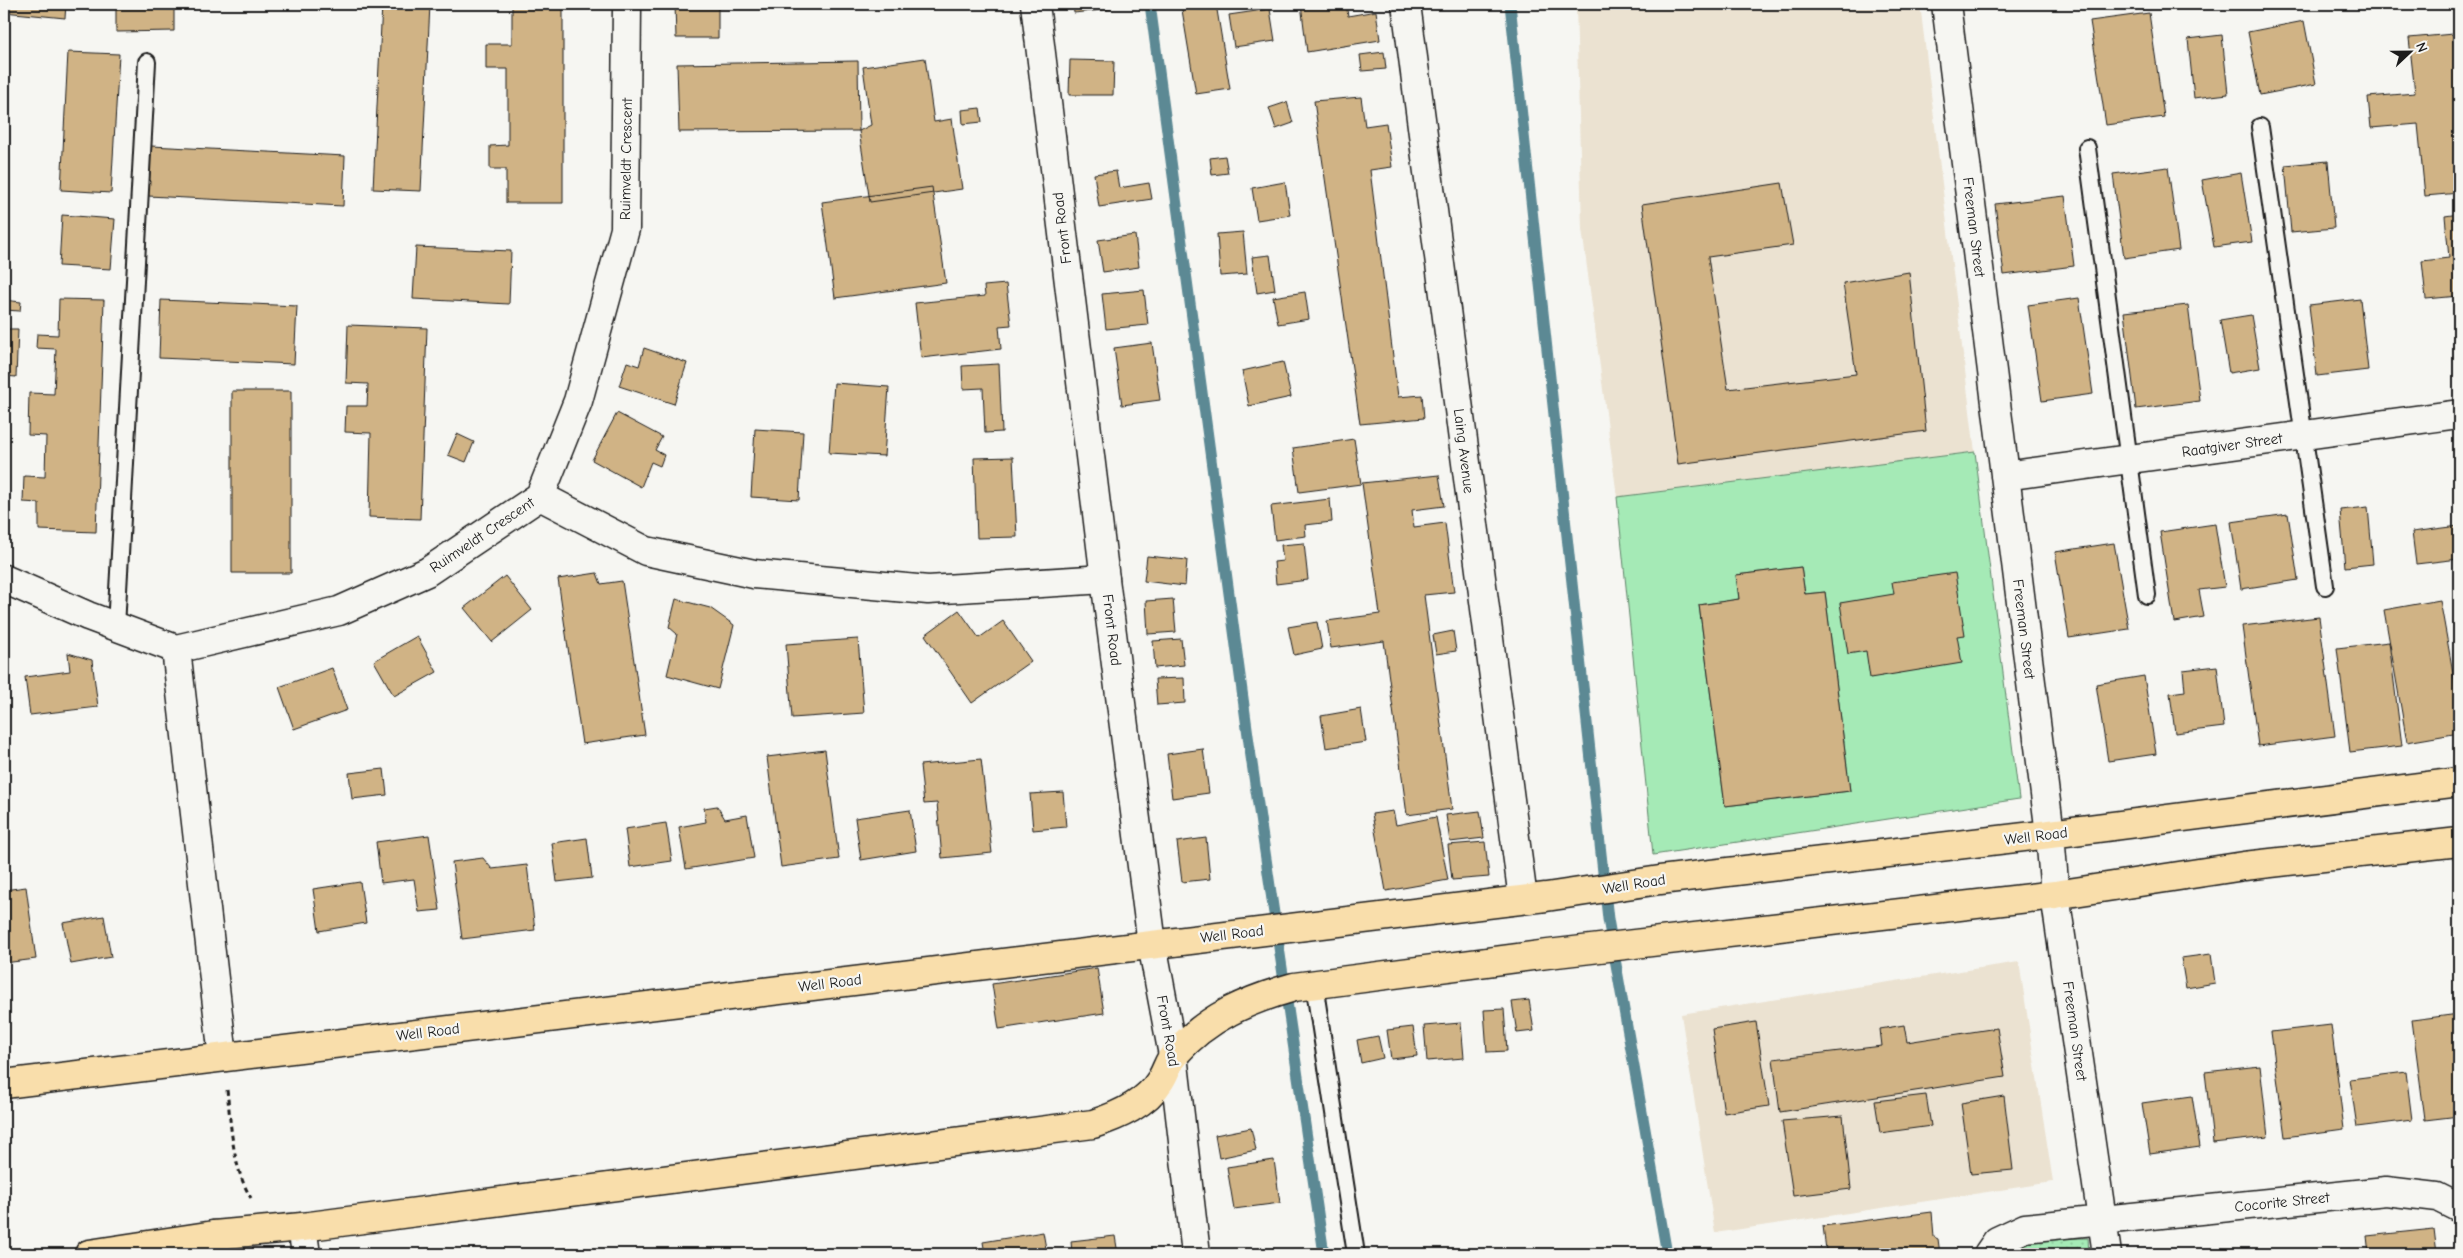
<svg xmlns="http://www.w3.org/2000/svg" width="2463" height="1258" font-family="'Comic Neue',sans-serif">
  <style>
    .built { fill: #ebe2d1 }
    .grass { fill: url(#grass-dots); stroke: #608369 }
    .garden { fill: #a5eab6; stroke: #608369; fill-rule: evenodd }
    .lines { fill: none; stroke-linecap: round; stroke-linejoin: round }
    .stream { stroke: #5b8994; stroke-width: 11 }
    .building { fill: #d0b385; stroke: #1c1c1c }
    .lane-casing { stroke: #1c1c1c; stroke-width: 20 }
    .street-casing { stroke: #1c1c1c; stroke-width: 31 }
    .secondary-casing { stroke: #1c1c1c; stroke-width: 31 }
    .primary-casing { stroke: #1c1c1c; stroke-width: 31 }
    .path { stroke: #1c1c1c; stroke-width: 3; stroke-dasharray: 5 4; stroke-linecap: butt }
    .lane { stroke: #f6f6f2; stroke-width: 16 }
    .street { stroke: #f6f6f2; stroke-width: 28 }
    .secondary { stroke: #f6f6f2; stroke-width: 28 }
    .primary { stroke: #f9deab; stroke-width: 28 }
    .labels { text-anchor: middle; stroke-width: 4.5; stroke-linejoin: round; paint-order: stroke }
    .street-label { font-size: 15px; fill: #1c1c1c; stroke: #f6f6f2 }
  </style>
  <defs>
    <pattern id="grass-dots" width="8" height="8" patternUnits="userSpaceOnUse" patternTransform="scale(1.25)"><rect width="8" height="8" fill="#a5eab6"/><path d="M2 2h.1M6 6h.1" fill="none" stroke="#8dc89c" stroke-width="1.8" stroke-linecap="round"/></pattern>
  </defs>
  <rect width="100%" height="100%" fill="#f6f6f2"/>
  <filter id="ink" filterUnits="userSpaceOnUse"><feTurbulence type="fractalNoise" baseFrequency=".02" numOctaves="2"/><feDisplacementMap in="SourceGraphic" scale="10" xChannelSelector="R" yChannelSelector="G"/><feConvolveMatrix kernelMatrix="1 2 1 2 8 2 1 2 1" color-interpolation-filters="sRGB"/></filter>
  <g filter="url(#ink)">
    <path class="built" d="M1576 4H1920L1975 452 1617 497 1582 229Z
      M2019 962 2053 1182 1715 1233 1681 1014Z"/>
    <path class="grass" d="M2088 1238 2089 1254H2012C2028 1234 2064 1239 2088 1238Z"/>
    <path class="garden" d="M1975 452 2019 799 1653 855 1617 497ZM1801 567 1805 594 1825 592 1850 791 1725 806 1699 605 1739 599 1736 575Z"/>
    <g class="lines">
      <path class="stream" d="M1150 4 1249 743 1324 1254
        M1510 4 1608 919 1667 1254"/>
    </g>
    <path class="building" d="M4 4H66L65 18 4 12Z
      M116 4H174V31L116 32Z
      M382 4H430L421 191 373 189Z
      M512 4H563V203H506V169H490V146L508 145V69H486V44H512Z
      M675 4H718V38H676Z
      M1073 4H1111V9L1074 13Z
      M1181 4H1216L1230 89 1196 94Z
      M1301 4H1346L1348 16 1376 11 1380 40 1307 52Z
      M1270 9 1275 41 1234 47 1229 15Z
      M2149 13 2164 117 2106 125 2090 21Z
      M2304 21 2316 84 2260 95 2248 32Z
      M2453 34 2459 96V193L2425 196 2418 124 2371 128 2368 97 2415 93 2409 38Z
      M2222 35 2228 94 2194 98 2188 39Z
      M68 52 119 54 111 193 61 190Z
      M1384 52 1386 69 1362 71 1360 55Z
      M925 58 934 122 952 119 962 189 870 202 859 131 871 125 863 67Z
      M1070 60 1114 61 1113 95H1069Z
      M858 61 859 131 679 132 677 64Z
      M1361 97 1365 126 1386 123 1392 167 1370 170 1398 397 1422 395 1424 418 1360 424 1314 101Z
      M1287 102 1293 123 1276 129 1269 108Z
      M980 108 982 122 963 124 962 110Z
      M151 146 345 156 343 206 148 196Z
      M1225 156 1228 173 1212 175 1210 158Z
      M2328 161 2334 228 2291 232 2285 165Z
      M2168 167 2179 250 2124 258 2113 174Z
      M1116 171 1119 188 1149 183 1152 199 1099 207 1094 174Z
      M2241 173 2252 242 2214 247 2202 180Z
      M1285 182 1290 215 1257 220 1252 188Z
      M1782 183 1793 245 1708 257 1728 389 1856 374 1843 283 1909 272 1926 431 1678 464 1642 204Z
      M932 187 946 283 835 298 822 202Z
      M2065 196 2074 266 2004 275 1995 204Z
      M2459 214V296L2426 299 2422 261 2449 258 2445 216Z
      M62 215 115 219 111 269 59 266Z
      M1243 232 1247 274 1220 276 1217 234Z
      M1135 235 1139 267 1103 272 1098 240Z
      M416 247 511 251 509 304 413 299Z
      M1270 255 1275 290 1257 293 1252 257Z
      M1006 284 1011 325 999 326 1001 349 921 358 915 303 985 296 984 286Z
      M1144 290 1148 325 1106 329 1102 294Z
      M1305 292 1309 319 1278 324 1273 297Z
      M2079 298 2093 394 2042 401 2028 305Z
      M59 299 104 300 96 532 39 530V503L23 502 24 476 45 477 46 436 28 435 29 393 54 394 56 349 36 348 37 334 58 335Z
      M2360 299 2368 370 2317 376 2309 305Z
      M4 300 21 302 20 311 4 310Z
      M161 300 297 306 294 364 159 358Z
      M2188 305 2200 401 2136 409 2124 312Z
      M2251 315 2260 368 2229 373 2220 320Z
      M348 325 427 328 420 519 369 517 371 433 345 432 346 406H367L368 384 346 383Z
      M4 329H18L16 377 5 376 4 404Z
      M1152 343 1160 400 1122 405 1114 348Z
      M644 348 687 363 674 404 619 386 627 362 639 366Z
      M1283 362 1291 397 1249 406 1242 371Z
      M999 364 1002 432 985 433 983 388 963 389 962 366Z
      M834 383 889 387 884 456 829 453Z
      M232 391H291V573H232Z
      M617 413 662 437 655 450 664 455 660 466 651 462 641 487 592 460Z
      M755 429 803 432 799 500 751 497Z
      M457 434 474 442 466 462 448 455Z
      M1354 439 1361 484 1299 492 1293 448Z
      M1013 457 1017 537 977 538 974 458Z
      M1439 475 1444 506 1412 510 1414 527 1445 523 1454 592 1424 595 1452 809 1407 815 1384 641 1331 648 1327 621 1380 614 1362 483Z
      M1330 499 1332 522 1305 525 1306 536 1275 540 1271 506Z
      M2368 507 2373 564 2345 567 2340 510Z
      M2288 514 2298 580 2241 589 2231 522Z
      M2215 524 2225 587 2199 590 2204 617 2174 622 2160 532Z
      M2459 526V559L2416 564 2412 532Z
      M1304 543 1308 580 1276 584 1274 562 1283 561 1281 545Z
      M2114 543 2129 629 2069 638 2055 552Z
      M1147 556 1187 560 1185 586 1144 581Z
      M1801 567 1805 594 1825 592 1850 791 1725 806 1699 605 1739 599 1736 575Z
      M597 573 601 584 622 581 645 735 582 744 558 579Z
      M1955 573 1965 635 1957 636 1962 663 1870 678 1866 651 1848 654 1840 603 1894 594 1892 582Z
      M505 576 532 610 492 642 464 608Z
      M676 599 710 608 734 625 718 689 667 675 677 634 669 627Z
      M1173 599 1176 632 1148 634 1146 601Z
      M2440 600 2459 706V733L2407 742 2384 610Z
      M959 610 979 638 1003 621 1031 661 972 703 925 635Z
      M2319 617 2335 736 2258 746 2242 626Z
      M1317 622 1322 649 1294 655 1288 627Z
      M1453 631 1456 651 1436 654 1433 635Z
      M417 636 437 672 394 696 374 661Z
      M858 639 864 713 792 718 786 644Z
      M1181 639 1184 665 1155 668 1153 641Z
      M2389 642 2402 746 2350 752 2337 648Z
      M68 653 92 660 98 707 30 715 25 677 70 671Z
      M2217 666 2224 727 2175 733 2170 693 2185 691 2183 670Z
      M332 668 347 710 294 729 279 687Z
      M2144 676 2156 754 2108 761 2096 684Z
      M1184 678 1185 703 1157 705 1155 679Z
      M1361 709 1366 742 1326 748 1321 716Z
      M1203 749 1209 793 1172 798 1167 754Z
      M825 750 839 859 781 867 767 757Z
      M981 759 992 853 942 858 937 803 924 804 920 765Z
      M384 769 387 795 352 799 349 773Z
      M1063 792 1066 827 1033 830 1030 794Z
      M717 806 725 819 747 815 754 858 686 869 679 827 706 822 704 808Z
      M910 810 916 851 861 860 855 818Z
      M1393 811 1396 825 1436 817 1448 880 1386 891 1372 814Z
      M1480 811 1484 838 1450 842 1446 815Z
      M666 823 672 861 630 867 625 829Z
      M429 835 440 910 419 912 414 879 381 883 376 842Z
      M587 838 592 878 557 882 552 843Z
      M1206 838 1210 879 1182 882 1177 842Z
      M1485 842 1489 877 1452 880 1448 845Z
      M483 858 492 869 527 865 535 930 462 939 452 862Z
      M360 882 366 923 319 931 313 889Z
      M26 887 36 959 4 963V890Z
      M104 916 111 957 71 964 63 923Z
      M2211 954 2215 983 2186 988 2181 958Z
      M1097 968 1104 1013 999 1029 992 984Z
      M1529 1000 1534 1031 1517 1033 1512 1002Z
      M1504 1009 1507 1051 1487 1052 1484 1010Z
      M2459 1014V1116L2425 1120 2412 1020Z
      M1756 1022 1769 1106 1724 1113 1712 1029Z
      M1461 1023 1464 1058 1427 1061 1424 1026Z
      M1904 1025 1907 1042 1997 1028 2005 1077 1780 1112 1773 1059 1882 1046 1880 1029Z
      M2331 1025 2344 1129 2285 1137 2271 1032Z
      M1413 1027 1417 1056 1391 1059 1387 1030Z
      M1378 1036 1383 1058 1361 1063 1357 1040Z
      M2260 1066 2268 1137 2213 1143 2205 1072Z
      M2406 1072 2412 1120 2357 1127 2350 1079Z
      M1926 1095 1931 1126 1880 1133 1875 1101Z
      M2004 1096 2013 1170 1971 1174 1961 1103Z
      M2192 1096 2200 1147 2150 1154 2142 1103Z
      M1843 1116 1851 1189 1793 1196 1782 1121Z
      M1251 1128 1256 1150 1219 1158 1215 1135Z
      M1274 1160 1280 1203 1234 1209 1227 1167Z
      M1932 1212 1934 1237 1938 1239 1940 1254H1814V1250H1826L1823 1226Z
      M2434 1229 2437 1254H2369L2367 1236Z
      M1043 1232 1047 1254H985L983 1242Z
      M1115 1236 1118 1254H1072L1071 1241Z
      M2350 1249 2351 1254H2313V1253Z"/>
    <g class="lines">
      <g class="lane-casing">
        <path id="lane" d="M2260 127 2325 586
          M2087 148 2147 595
          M116 627 147 62
          M1314 984 1356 1254"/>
      </g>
      <g class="street-casing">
        <path id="street" d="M1406 4 1523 899
          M1946 4 2050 834 2055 895 2107 1254
          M2005 476 2459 414
          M540 496 646 551 754 574 928 590 1105 579
          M4 579 88 616 176 649 339 611 427 572 540 496 578 401 625 229 627 4
          M176 649 223 1057
          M302 1227 306 1254
          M214 1235 216 1254
          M1988 1254 1997 1241 2025 1228 2386 1191 2437 1197 2459 1208"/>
      </g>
      <g class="secondary-casing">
        <path id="secondary" d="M1035 4 1105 579 1152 944 1173 1055 1196 1254"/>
      </g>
      <g class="primary-casing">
        <path id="primary" d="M4 1084 1546 897 1660 880 2050 834 2459 782
          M89 1254 214 1235 302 1227 1093 1124C1118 1116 1146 1104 1160 1081 1166 1073 1168 1061 1175 1054 1207 1017 1248 1000 1294 987L1548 954 2055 895 2244 866 2459 842"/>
      </g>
      <path class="path" d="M227 1090C231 1125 232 1167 251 1198"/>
      <use href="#lane" class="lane"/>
      <use href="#street" class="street"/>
      <use href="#secondary" class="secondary"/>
      <use href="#primary" class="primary"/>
    </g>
  </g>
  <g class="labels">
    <g class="street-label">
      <text transform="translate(626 159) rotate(-89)" y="5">Ruimveldt Crescent</text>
      <text transform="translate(1974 227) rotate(83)" y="5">Freeman Street</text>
      <text transform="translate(1062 228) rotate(-97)" y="5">Front Road</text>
      <text transform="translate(2232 445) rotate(-8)" y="5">Raatgiver Street</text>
      <text transform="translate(1464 451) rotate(83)" y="5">Laing Avenue</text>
      <text transform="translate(482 535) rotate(-34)" y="5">Ruimveldt Crescent</text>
      <text transform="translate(2024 629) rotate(83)" y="5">Freeman Street</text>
      <text transform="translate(1112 630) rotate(83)" y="5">Front Road</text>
      <text transform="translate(2036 836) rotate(-7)" y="5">Well Road</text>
      <text transform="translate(1634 884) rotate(-9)" y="5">Well Road</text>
      <text transform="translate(1232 934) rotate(-7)" y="5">Well Road</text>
      <text transform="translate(830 983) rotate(-7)" y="5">Well Road</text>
      <text transform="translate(1168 1031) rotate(80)" y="5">Front Road</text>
      <text transform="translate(2075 1031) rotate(82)" y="5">Freeman Street</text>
      <text transform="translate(428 1032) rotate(-7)" y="5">Well Road</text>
      <text transform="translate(2282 1202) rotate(-6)" y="5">Cocorite Street</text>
    </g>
  </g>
  <rect width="2463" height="1258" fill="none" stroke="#f6f6f2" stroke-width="20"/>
  <rect x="10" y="10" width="2443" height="1238" fill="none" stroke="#1c1c1c" stroke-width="2" filter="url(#ink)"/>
  <g transform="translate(2410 52) rotate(68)" stroke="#f6f6f2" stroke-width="4" paint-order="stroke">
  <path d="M0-4L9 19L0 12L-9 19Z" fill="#1c1c1c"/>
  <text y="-8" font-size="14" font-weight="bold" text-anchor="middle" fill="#1c1c1c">N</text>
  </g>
</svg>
